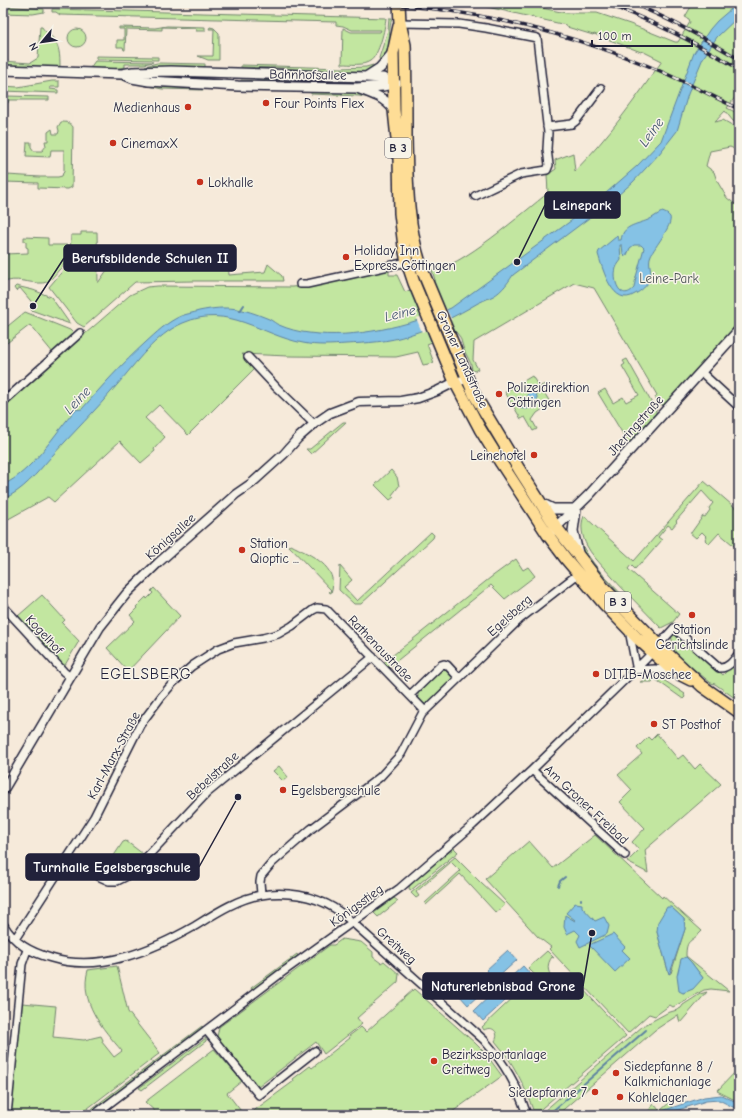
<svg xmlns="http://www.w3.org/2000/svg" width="742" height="1118" font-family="'Comic Neue',sans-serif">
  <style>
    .green { fill: #c2e6a0; stroke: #72846e; fill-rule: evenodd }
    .water { fill: #85c2e5; stroke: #5d82a1; fill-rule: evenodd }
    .pier { fill: #f6eada }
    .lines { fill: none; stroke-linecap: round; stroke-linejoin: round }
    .stream { stroke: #5d82a1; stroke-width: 2 }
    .minor-casing { stroke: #22223b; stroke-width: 10 }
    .tertiary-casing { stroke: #22223b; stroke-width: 11 }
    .secondary-casing { stroke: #22223b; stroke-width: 12 }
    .primary-casing { stroke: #22223b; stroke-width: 14 }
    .minor { stroke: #f7f3e8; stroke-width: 7 }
    .tertiary { stroke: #f7f3e8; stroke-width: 8 }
    .secondary { stroke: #f7f3e8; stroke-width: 9 }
    .primary { stroke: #fedd96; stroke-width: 11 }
    .rail-casing { stroke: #22223b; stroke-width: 3.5 }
    .rail { stroke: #f7f3e8; stroke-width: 2; stroke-dasharray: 6; stroke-linecap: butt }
    .poi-dot { fill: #c8321e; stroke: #f7f3e8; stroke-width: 1.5 }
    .labels { text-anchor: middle; stroke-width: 3; stroke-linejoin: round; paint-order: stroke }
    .shield { fill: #f7f3e8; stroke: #62616f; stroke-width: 1 }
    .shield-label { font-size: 12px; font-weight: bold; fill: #22223b }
    .street-label { font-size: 13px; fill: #22223b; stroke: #f7f3e8 }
    .poi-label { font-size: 13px; fill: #22223b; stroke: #f7f3e8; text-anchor: start }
    .park-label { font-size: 13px; fill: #4a5354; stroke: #f7f3e8 }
    .water-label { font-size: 14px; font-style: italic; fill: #40526e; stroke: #f7f3e8 }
    .quarter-label { font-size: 15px; letter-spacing: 1px; fill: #22223b; stroke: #f7f3e8 }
    .leader { fill: none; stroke: #22223b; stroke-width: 1.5 }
    .callout-dot { fill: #22223b; stroke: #f7f3e8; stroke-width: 1.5 }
    .callout { fill: #22223b; stroke: #22223b; stroke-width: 1.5 }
    .callout-label { font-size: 14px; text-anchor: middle; font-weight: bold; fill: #fff }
  </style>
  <rect width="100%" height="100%" fill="#f6eada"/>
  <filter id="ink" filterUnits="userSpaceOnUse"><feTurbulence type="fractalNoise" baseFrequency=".025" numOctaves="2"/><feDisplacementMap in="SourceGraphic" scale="8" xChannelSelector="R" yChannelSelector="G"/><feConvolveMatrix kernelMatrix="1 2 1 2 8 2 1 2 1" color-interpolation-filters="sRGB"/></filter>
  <g filter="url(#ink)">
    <path class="green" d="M470 3H517L566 13H597L630 24 675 42H678L690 22 689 19 685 17 693 3H739V92L727 108 739 114V123L733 121 725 111 715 122 723 120 739 129V151L730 147 710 151 706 166 714 172 717 181 727 198 735 204 739 206V324L666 405C659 406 658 401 655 397L657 395 594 288 574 283 474 342 473 360 478 369 474 371 472 370 471 364 464 350 460 337 456 332 427 344 434 363 423 365 418 352 396 357 288 356 242 354 255 368 188 435 159 405 145 418 165 437 154 449 155 451 141 463 120 441 54 502 48 497 3 522V405L130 295 147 287 158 286 292 287 310 285 389 270V275H397L405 292 435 280 432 270C458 270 525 211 548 193L547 175 556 169 555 160 573 153 575 171C609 136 634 101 662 61L642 51 641 52 594 34 593 35 567 27 566 25 535 18 532 16 531 17Z
      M3 6 44 9V12L33 14 3 13Z
      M52 9 92 10 386 18C385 28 379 56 370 61 363 66 350 64 342 64L343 28 351 32H380L381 30H352L343 26 336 25V22L60 15 56 12H52Z
      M389 18H392C388 30 391 43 386 55 385 58 382 61 381 64L379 58 388 30Z
      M167 26 205 27V31H196V28L162 27V30L126 29 125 50H124L123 47H117V40H124V29H119V27L155 28Z
      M40 27H42C44 31 48 33 51 36 60 45 60 56 60 67L3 66V61L30 63 38 58Z
      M210 27 214 28 219 33V60H208L198 56H213L214 29H209Z
      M68 38a9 9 0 1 1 18 0a9 9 0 1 1-18 0Z
      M96 56 158 57V60L96 59Z
      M95 61 153 62 144 64H125V67L112 69 90 68Z
      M157 63 205 64V70L145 66Z
      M241 65 342 68 366 67 373 65 375 68C356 80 319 71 298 69 279 67 260 68 241 67Z
      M133 74 205 76V79L167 78 156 79Z
      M109 77 162 87 205 89 204 90 162 89Z
      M241 80C287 82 333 80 379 81V83L325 82 302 84 241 83Z
      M52 81H59V87H50V89L58 90V93L3 91V86L18 87Z
      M311 91 359 93 376 99 359 96 311 94Z
      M6 96 49 97V100H9L8 103 7 104 6 133H5Z
      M61 122C66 122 70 122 73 127L72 187 68 189 38 188V183L4 182 5 142H6V171L7 175 40 177H58L62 176 63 173 64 172V150H51L50 157 26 156 27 142H31V147L34 151H42L46 146 45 141H48V132L52 129 53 134H58L59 131 58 127Z
      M81 232H97L98 283 107 270 175 267 203 255 228 258 229 275 265 272 268 264 282 276 283 281H194L135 282 84 327 77 323 49 287 66 267 70 258 71 235H81Z
      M24 237 48 238V245H67C68 256 66 264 58 271 54 276 49 282 43 283 29 284 16 276 3 283V259H5V254L28 253V248L26 247V242L24 241Z
      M16 286 33 290 51 297 70 324 31 310 35 306 20 288 16 291 14 288Z
      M25 312 70 330 75 335 53 353 30 325 3 346V330Z
      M627 359 654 407 656 406V413L629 444 598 393 605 389 613 403 623 397 626 402 639 395 622 366 625 364 623 361Z
      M532 376 539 387 545 384 546 386 542 389 553 407 551 408 549 405 537 413 532 420 537 429 533 431 525 417 521 419 505 392Z
      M343 422H346L311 454 306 449H310Z
      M391 470 397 477 399 486 392 495 394 497 390 500 375 485Z
      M704 481 739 511V550L719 533 709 544 705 540 707 537 702 532 696 538 690 533H691L703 516 705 517 710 510 709 508 713 503 702 491 676 521 677 522 672 528 668 525 658 537 662 540 642 563 641 562 635 569 631 565 628 569 679 614 673 622 661 628C642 608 622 589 604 568 598 561 591 554 587 546 582 537 580 525 584 516L634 561Z
      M431 532 434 535 433 538 361 604H354L339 590 340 566 352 580 344 587 357 601Z
      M578 536C588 562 610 582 629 602L627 603 588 558 580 546Z
      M291 545C310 555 340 566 331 593L329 592 331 590 289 546Z
      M516 559 523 570 528 567 535 576 505 599 491 585 388 668 383 663 490 578Z
      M154 588 180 616 128 671 107 648 135 621 130 615 137 608 136 607 146 597 147 599 153 593 151 591Z
      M42 595 65 620 62 623 79 641 65 665H63L18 616Z
      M672 635H677L681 637 723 675 739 658V701L715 684 711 683 674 653 675 651 671 636Z
      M442 667H445L455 677 429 703 424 704 418 697V692Z
      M651 677 662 679 685 694 684 695 685 697 683 699 655 679 652 682H640Z
      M657 734 678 759 683 755 695 769 700 764 721 784 645 850 648 873 627 862 639 850 632 842 645 828 620 802 632 790 618 775 642 754 637 748 648 737 651 740Z
      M279 766 288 777 283 781 273 771Z
      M595 835 662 898 663 896 702 931C691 943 686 938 686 956L729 991 711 989 704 990 673 1007 670 1005 655 1016 649 1014 628 1033 549 949 551 947 538 937 485 879 529 841 553 868ZM671 907 684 919 685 929 671 973 669 974 657 932ZM691 962 703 978 693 988 683 993Z
      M126 841 143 854C133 865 120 879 103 872L123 842Z
      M454 848 458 852 410 891 409 888 410 884Z
      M455 857 482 884 505 905 496 913 460 874 426 905 425 903 460 871 451 862 416 892 419 896 416 898 411 893Z
      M394 898 398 901 378 917 374 913Z
      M342 939 361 942 373 952V957L381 963 384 961 399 974 398 982 357 1018 362 1024 324 1054 316 1042 258 1087 217 1037 219 1027 330 945H334Z
      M547 951 554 958 552 957C541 971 556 988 571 978V976L626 1036 542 1108 540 1110H533C524 1084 513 1062 495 1041 500 1033 493 1025 484 1030L482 1027 536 976 528 968Z
      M297 954 298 956 252 990 251 988Z
      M117 966 128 1012 160 1053 79 1115H10L22 1003 56 1006 53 1037 84 1040 101 1036 103 1040 102 1042 114 1057 122 1051C102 1028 79 1002 88 970Z
      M414 989 475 1043 486 1054 502 1076 448 1115H248L294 1081 293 1079 310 1066 312 1068 350 1038 349 1036 361 1027 366 1032Z
      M707 992 680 1023 678 1015 655 1030 557 1115H543L544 1111 643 1026 667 1013 677 1010 681 1008 683 1005 700 994Z
      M202 1026 203 1028 88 1115 86 1113Z
      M206 1038V1041L142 1090 139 1088Z
      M214 1049 242 1081 227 1093 244 1115H159L145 1102Z
      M739 1068V1102L717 1091Z
      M670 1102 675 1112 668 1115H645L654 1104 660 1111Z"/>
    <path class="water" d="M738 3H739V16L717 37 703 58 688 94 677 131 659 154 633 182 609 203 513 275C507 284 500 294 489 298 485 300 482 301 478 303 456 316 434 327 409 335 389 342 366 343 346 344 332 345 317 346 303 343 260 335 229 303 183 323 155 335 136 363 117 385 96 410 73 433 51 457 37 473 23 491 3 499V485C32 471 51 439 71 415L75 410 82 409C102 386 122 364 145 343 156 333 167 322 181 316 186 314 193 313 199 311 228 305 242 308 269 319 273 321 276 324 279 325 288 329 299 332 309 333 354 339 409 326 451 308L590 207 637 166 661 141 694 53 710 29 717 21Z
      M662 212C665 213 668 214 670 217 673 225 654 248 651 255 647 263 653 271 650 279 647 286 641 291 635 294 613 308 603 270 598 254L599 251 617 236 618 240H621C623 225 636 225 648 220 653 218 657 214 662 212ZM620 245H622L623 254 625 256 627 255 630 248 634 245H641L644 248 636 277 634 288C621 302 612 282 616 268 617 265 619 263 621 260Z
      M530 392H535C542 403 531 412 520 408L516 401 515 397C518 402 519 409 528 407L533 402 528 398V395Z
      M576 903 582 904V907L595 921 604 917 609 926 607 934 580 947 577 941 580 935 575 930 567 934 564 927 565 915 575 921V920L566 913 574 904Z
      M667 907H671L684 919 685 929 670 973 669 974 657 932 658 922Z
      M613 934 625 947 622 950 630 958 615 972 589 945Z
      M508 950 517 960 495 980 486 970Z
      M686 957 691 962 703 978 693 989 683 993 679 991 677 976 681 959Z
      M523 966 532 976 510 996 501 986Z
      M482 974 491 984 468 1005 459 995Z
      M496 990 506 1000 483 1021 474 1011Z
      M721 1095 739 1103V1110L719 1100 706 1101 663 1115H653L656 1113 704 1097Z"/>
    <path class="pier" d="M446 308 452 320 422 332 416 318 432 314Z"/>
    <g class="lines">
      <path class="stream" d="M240 311 244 305
        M558 886 560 881 565 877
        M581 900V899
        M548 1115 646 1030"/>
      <g class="minor-casing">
        <path id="minor" d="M400 23 459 24 486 28 537 38 548 133 547 149 549 165 547 170 521 174 475 196
          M547 127 572 124 576 121 601 88
          M300 284H307L407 262
          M248 357 277 388 314 424
          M701 372 739 407
          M3 402 80 333
          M3 606 64 672 70 677
          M629 630 636 666
          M635 670 655 669 673 671
          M410 695 441 665 444 664 447 665 459 678
          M532 770 625 855
          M68 857 98 876 109 881H117L125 877 143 861 206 794 373 657
          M261 894 260 882 261 876 272 863 311 829 380 777 401 754 422 714 520 619 578 574
          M3 924C15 944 30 952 51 958 100 973 153 950 195 926 216 913 237 899 261 895 285 891 313 895 334 908 341 912 347 918 353 923L484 1040C505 1064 517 1085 527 1115
          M15 939 94 817 140 725 161 697 173 683 192 666 218 649 234 643 263 638 278 634 292 626 313 610 317 608 326 609 425 711
          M206 1030 259 1095 315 1051
          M7 1115 22 964 27 950
          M94 1115 280 974 400 888 473 825 532 770 646 659 674 628 719 668C728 669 734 660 739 653"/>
      </g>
      <g class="tertiary-casing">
        <path id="tertiary" d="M3 791 100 627 127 593 158 563 236 494 252 483 284 454 298 438 314 424 330 413 359 402 401 401 418 398 437 391 455 382 467 379"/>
      </g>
      <g class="secondary-casing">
        <path id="secondary" d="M3 70 122 74 133 72 171 71 366 77 383 78 394 83
          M123 74 132 78 149 81 238 86 357 88 383 86 396 83
          M366 77 380 68 393 53
          M360 89C374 94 385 98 394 110
          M541 503 553 509H576
          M576 509 573 531 578 553
          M552 531 589 495 739 330"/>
      </g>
      <g class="primary-casing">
        <path id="primary" d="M399 3 400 23 405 45C406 75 406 106 406 137 407 183 407 228 423 272L474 394 519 469 556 527 603 587 668 654 702 686 739 712
          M399 26 393 53 394 110 399 158 400 213 404 247 407 262 414 283 455 382 480 429 501 463 548 535 566 559 605 605 637 638 673 671 691 680"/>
      </g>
      <use href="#minor" class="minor"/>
      <use href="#tertiary" class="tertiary"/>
      <use href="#secondary" class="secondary"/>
      <use href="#primary" class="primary"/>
      <g class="rail-casing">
        <path id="rail" d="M372 3C466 8 559 30 646 65 678 78 708 94 739 109
          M603 3C652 20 695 42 739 69
          M631 3C669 18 704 38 739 59"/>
      </g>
      <use href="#rail" class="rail"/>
    </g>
  </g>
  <g class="poi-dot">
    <circle cx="266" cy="103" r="4"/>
    <circle cx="188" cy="107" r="4"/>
    <circle cx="113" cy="143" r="4"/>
    <circle cx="200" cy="182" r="4"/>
    <circle cx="346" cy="257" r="4"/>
    <circle cx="499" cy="394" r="4"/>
    <circle cx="534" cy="455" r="4"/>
    <circle cx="242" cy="550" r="4"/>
    <circle cx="692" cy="615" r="4"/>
    <circle cx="596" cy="674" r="4"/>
    <circle cx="654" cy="724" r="4"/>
    <circle cx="283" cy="790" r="4"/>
    <circle cx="434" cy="1061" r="4"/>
    <circle cx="616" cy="1073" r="4"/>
    <circle cx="595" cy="1092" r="4"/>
    <circle cx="620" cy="1097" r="4"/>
  </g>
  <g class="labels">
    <g class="shield">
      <rect x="385" y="138" width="26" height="20" rx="3"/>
      <rect x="605" y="592" width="26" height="20" rx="3"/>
    </g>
    <g class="shield-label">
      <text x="398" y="152">B 3</text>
      <text x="618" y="606">B 3</text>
    </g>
    <g class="street-label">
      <text transform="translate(308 74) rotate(1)" y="5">Bahnhofsallee</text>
      <text transform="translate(463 359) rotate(65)" y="5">Groner Landstraße</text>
      <text transform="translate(635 425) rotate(-48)" y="5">Jheringstraße</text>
      <text transform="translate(170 536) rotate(-42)" y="5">Königsallee</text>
      <text transform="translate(509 615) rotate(-42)" y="5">Egelsberg</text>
      <text transform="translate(45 634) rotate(47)" y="5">Kogelhof</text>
      <text transform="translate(381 648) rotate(46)" y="5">Rathenaustraße</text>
      <text transform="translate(113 755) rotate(-62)" y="5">Karl-Marx-Straße</text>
      <text transform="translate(212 775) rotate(-42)" y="5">Bebelstraße</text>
      <text transform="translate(587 804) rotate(43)" y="5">Am Groner Freibad</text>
      <text transform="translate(356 905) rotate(-36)" y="5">Königsstieg</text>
      <text transform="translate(397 945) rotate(42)" y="5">Greitweg</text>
    </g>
    <g class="poi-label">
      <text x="274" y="108">Four Points Flex</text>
      <text x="180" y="112" text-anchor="end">Medienhaus</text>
      <text x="121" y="148">CinemaxX</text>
      <text x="208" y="187">Lokhalle</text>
      <text x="354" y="255">Holiday Inn<tspan x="354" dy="15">Express Göttingen</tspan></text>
      <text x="507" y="392">Polizeidirektion<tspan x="507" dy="15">Göttingen</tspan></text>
      <text x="526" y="460" text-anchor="end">Leinehotel</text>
      <text x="250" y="548">Station<tspan x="250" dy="15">Qioptic ...</tspan></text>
      <text x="692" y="634" text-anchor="middle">Station<tspan x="692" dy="15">Gerichtslinde</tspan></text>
      <text x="604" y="679">DİTİB-Moschee</text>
      <text x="662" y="729">ST Posthof</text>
      <text x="291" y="795">Egelsbergschule</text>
      <text x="442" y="1059">Bezirkssportanlage<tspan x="442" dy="15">Greitweg</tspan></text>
      <text x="624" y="1071">Siedepfanne 8 /<tspan x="624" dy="15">Kalkmichanlage</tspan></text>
      <text x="587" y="1097" text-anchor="end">Siedepfanne 7</text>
      <text x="628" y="1102">Kohlelager</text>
    </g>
    <g class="park-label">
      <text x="669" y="283">Leine-Park</text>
    </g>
    <g class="water-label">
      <text transform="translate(651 132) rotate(-54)" y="5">Leine</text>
      <text transform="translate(400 313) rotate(-14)" y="5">Leine</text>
      <text transform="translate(77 400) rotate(-47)" y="5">Leine</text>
    </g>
    <g class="quarter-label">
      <text x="146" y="679">EGELSBERG</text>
    </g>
  </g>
  <path class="leader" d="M517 262L545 205M33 306L64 258M238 797L199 867M592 933L583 986"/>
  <g class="callout-dot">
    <circle cx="517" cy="262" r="4"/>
    <circle cx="33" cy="306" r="4"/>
    <circle cx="238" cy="797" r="4"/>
    <circle cx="592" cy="933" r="4"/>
  </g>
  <g class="callout">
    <rect x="545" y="192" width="75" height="26" rx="4"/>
    <rect x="64" y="245" width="172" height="26" rx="4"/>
    <rect x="26" y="854" width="173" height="26" rx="4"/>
    <rect x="423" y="973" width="160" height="26" rx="4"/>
  </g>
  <g class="callout-label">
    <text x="582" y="210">Leinepark</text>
    <text x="150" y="263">Berufsbildende Schulen II</text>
    <text x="112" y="872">Turnhalle Egelsbergschule</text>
    <text x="503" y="991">Naturerlebnisbad Grone</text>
  </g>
  <rect width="742" height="1118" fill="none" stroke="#f7f3e8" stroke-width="16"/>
  <rect x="8" y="8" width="726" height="1102" fill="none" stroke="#22223b" stroke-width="1.5" filter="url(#ink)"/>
  <g transform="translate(42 42) rotate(241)" stroke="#f7f3e8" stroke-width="3" paint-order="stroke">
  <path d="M0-3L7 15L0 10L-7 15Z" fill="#22223b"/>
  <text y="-6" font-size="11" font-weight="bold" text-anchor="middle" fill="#22223b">N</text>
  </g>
  <path d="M592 40v6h100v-6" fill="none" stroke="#22223b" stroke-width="2"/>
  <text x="598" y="40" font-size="12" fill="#22223b" stroke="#f7f3e8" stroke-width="3" paint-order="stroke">100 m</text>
</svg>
